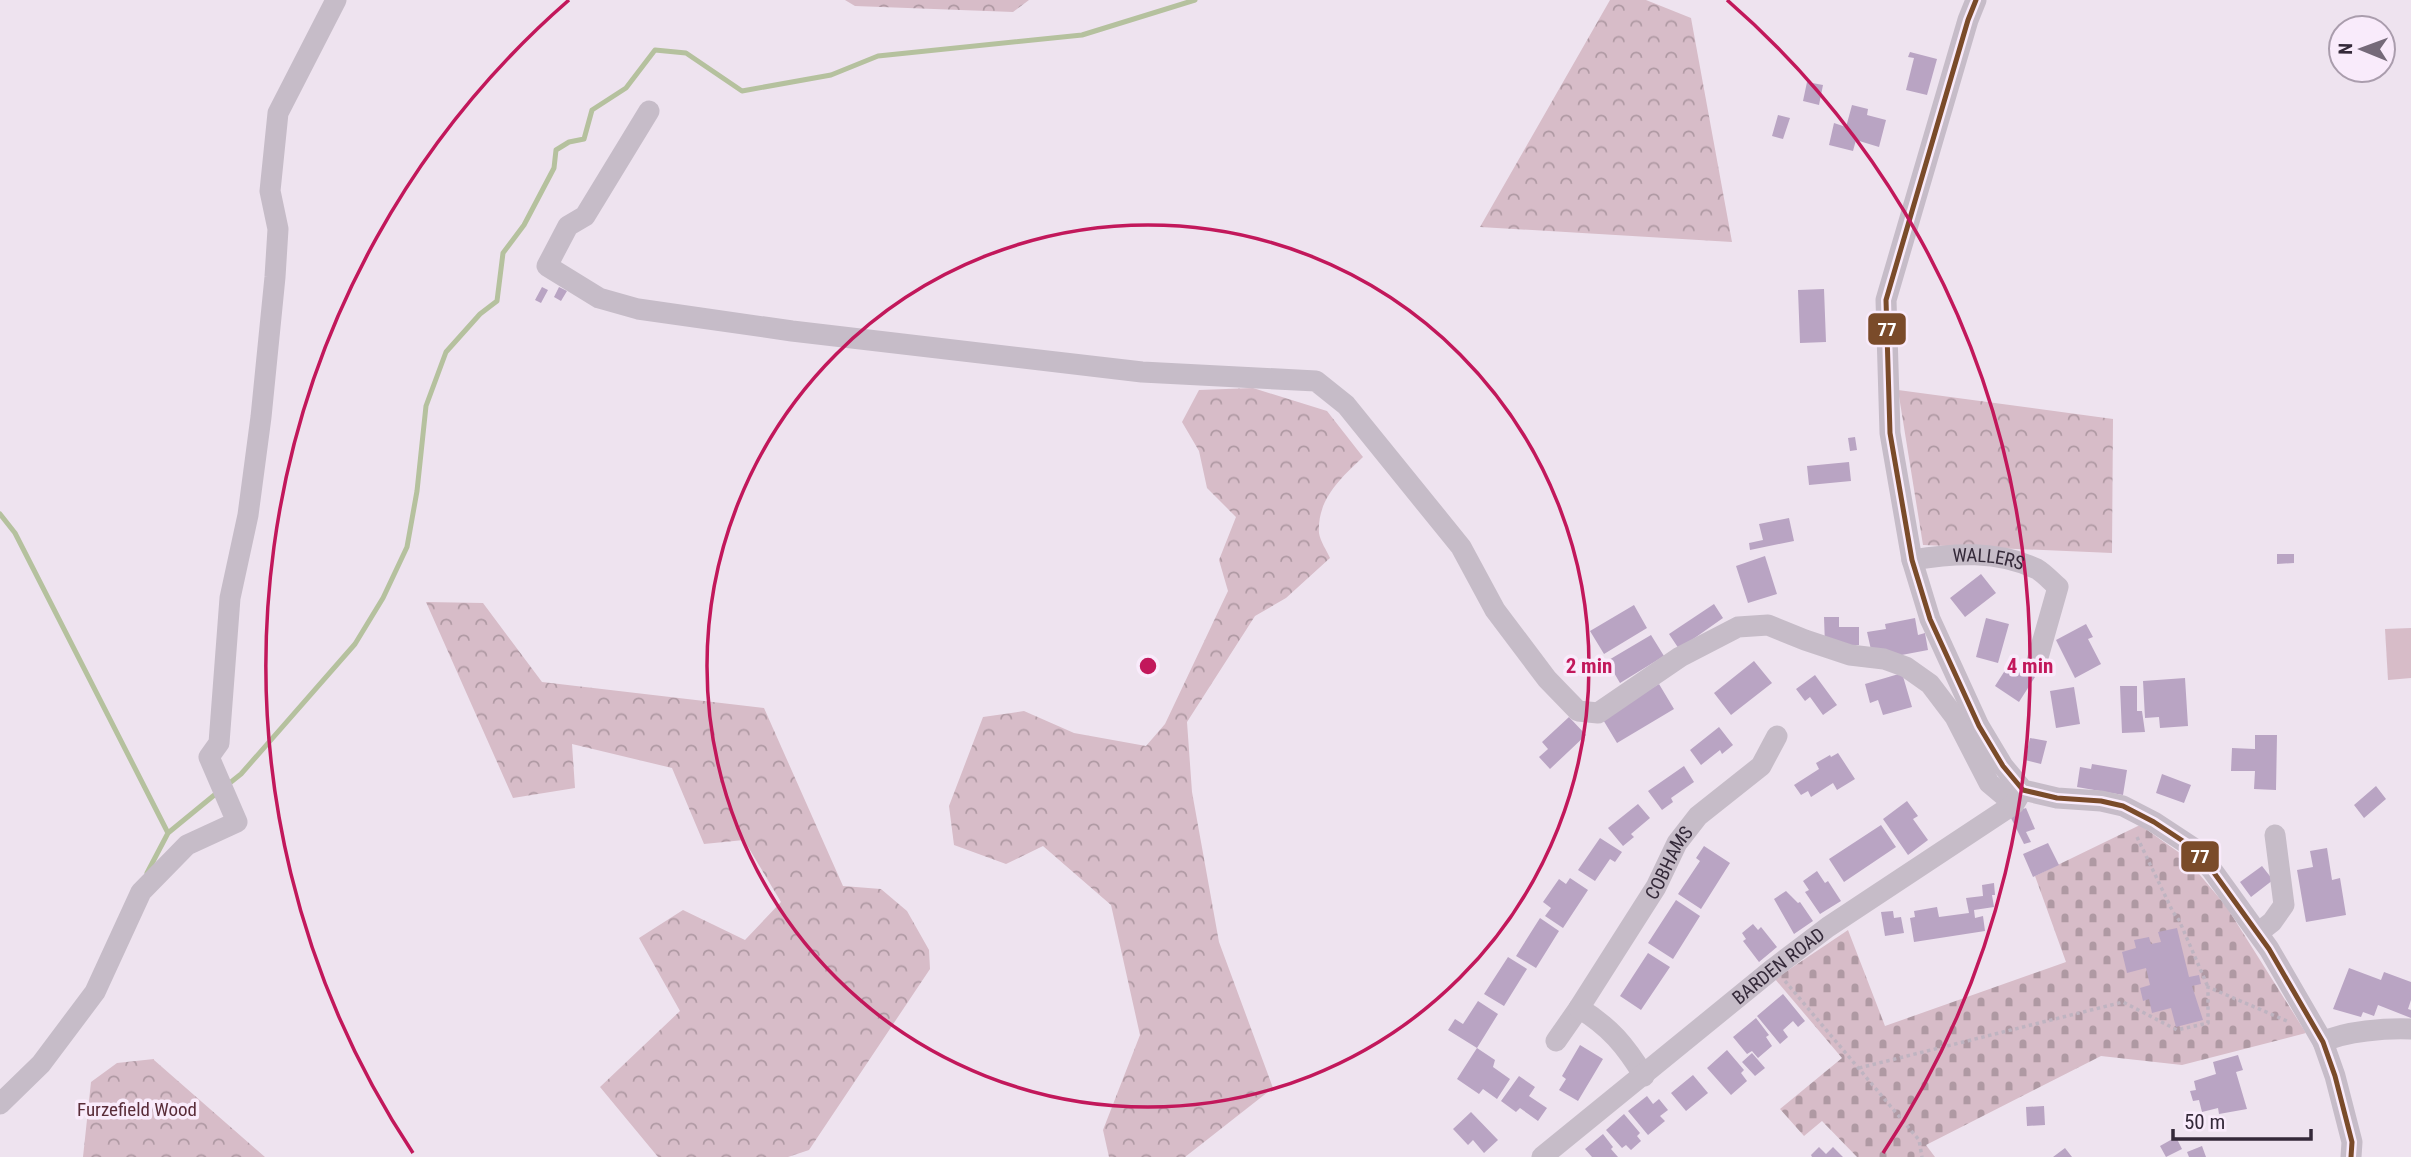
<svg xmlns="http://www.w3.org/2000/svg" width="2411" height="1157" font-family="'Roboto Condensed',sans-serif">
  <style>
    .forest { fill: url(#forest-crowns) }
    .cemetery { fill: url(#cemetery-stones) }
    .pitch { fill: #d7bcc8 }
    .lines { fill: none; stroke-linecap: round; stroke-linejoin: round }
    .stream { stroke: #b5c19e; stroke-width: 5 }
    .building { fill: #b9a4c3 }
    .path { stroke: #bfb4c1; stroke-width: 3.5; stroke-dasharray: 3.5 3.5; stroke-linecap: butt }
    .minor { stroke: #c6bcc8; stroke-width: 21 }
    .bus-1-casing { stroke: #f9ebfb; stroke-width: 10 }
    .bus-1 { stroke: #7a4b2a; stroke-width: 5 }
    .ring { fill: none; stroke: #c2185b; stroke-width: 3.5 }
    .labels { text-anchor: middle; stroke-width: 7; stroke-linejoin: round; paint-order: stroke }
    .street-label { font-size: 19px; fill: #342939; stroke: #f9ebfb }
    .park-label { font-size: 19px; fill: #592c38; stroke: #f9ebfb }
    .centre { fill: #c2185b; stroke: #f9ebfb; stroke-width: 3.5 }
    .ring-label { font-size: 21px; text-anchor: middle; font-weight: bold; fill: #c2185b; stroke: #f9ebfb; stroke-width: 7; stroke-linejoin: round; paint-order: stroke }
    .line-badge { stroke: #f9ebfb; stroke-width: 2.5 }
    .badge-label { font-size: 19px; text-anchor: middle; font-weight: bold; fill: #fff }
  </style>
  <defs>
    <pattern id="forest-crowns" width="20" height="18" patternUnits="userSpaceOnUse" patternTransform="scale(1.75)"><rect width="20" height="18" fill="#d7bcc8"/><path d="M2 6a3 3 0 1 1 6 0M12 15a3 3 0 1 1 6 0" fill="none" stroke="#af99a3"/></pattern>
    <pattern id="cemetery-stones" width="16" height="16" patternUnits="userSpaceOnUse" patternTransform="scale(1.75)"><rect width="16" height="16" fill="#d7bcc8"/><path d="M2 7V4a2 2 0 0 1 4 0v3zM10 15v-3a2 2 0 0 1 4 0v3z" fill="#af99a3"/></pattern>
  </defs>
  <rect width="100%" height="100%" fill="#eee3ef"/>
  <path class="forest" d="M845 0H1029L1013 12 855 6Z
    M1610 0H1646L1691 18 1732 242 1480 227Z
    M1253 388 1327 411 1363 457C1341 478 1317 499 1319 533 1320 541 1327 551 1330 558L1286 598 1255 616 1187 722 1192 792 1219 942 1273 1088 1185 1157H1109L1103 1130 1140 1035 1111 905 1043 846 1006 864 954 845 949 806 983 717 1024 711 1074 733 1146 746 1165 724 1228 591 1219 560 1236 517 1207 488 1199 451 1182 422 1199 390Z
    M1898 390 2113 419 2112 553 1923 545Z
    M426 602 483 603 542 682 764 708 843 886 881 889 907 911 929 950 930 969 809 1150 788 1157H658L600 1087 680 1011 639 938 683 910 745 940 781 902 744 840 704 844 672 768 572 744 575 788 513 798Z
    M154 1059V1060L265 1157H83L91 1082 117 1063Z"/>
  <path class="cemetery" d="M2140 825 2184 856 2226 906 2306 1033 2182 1065 2101 1056 1926 1145 1935 1157H1857L1822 1121 1804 1136 1780 1109 1842 1058 1775 979 1848 930 1885 1026 2066 962 2035 876Z"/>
  <path class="pitch" d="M2411 628V678L2388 680 2385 629Z"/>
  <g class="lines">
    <path class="stream" d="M0 514 15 533 168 833
      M226 786 241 774 355 644 383 598 407 547 417 491 426 406 446 352 480 314 497 301 503 253 524 225 554 168 556 150 569 142 584 139 592 110 626 88 655 50 686 53 742 91 831 75 878 56 1082 35 1195 0
      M147 873 168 833 218 792"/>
  </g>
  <path class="building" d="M1910 52 1937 59 1927 95 1906 90 1914 58 1908 57Z
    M1807 82 1823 85 1819 105 1803 101Z
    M1852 105 1868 109 1867 115 1886 120 1879 147 1856 140 1853 151 1829 145 1834 123 1846 127Z
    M1778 115 1790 118 1783 139 1772 136Z
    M542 287 548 290 541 303 535 300Z
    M559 287 567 291 561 301 554 297Z
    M1824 289 1826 342 1800 343 1798 290Z
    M1855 437 1857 450 1850 451 1848 438Z
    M1849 462 1851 481 1809 485 1807 466Z
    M1789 518 1794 541 1750 550 1749 543 1763 540 1759 524Z
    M2277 554H2294V563L2277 564Z
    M1765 556 1777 594 1748 603 1736 566Z
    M1981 574 1996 593 1965 617 1950 598Z
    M1714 604 1723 618 1679 649 1669 634Z
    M1634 605 1647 628 1604 654 1590 631Z
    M1824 617H1839V627H1859V645H1825Z
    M1915 618 1918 635 1925 633 1928 650 1891 657 1872 654 1867 632 1886 629 1885 624Z
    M1986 618 2009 624 1998 663 1976 657Z
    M2086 624 2093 637 2088 639 2101 664 2075 678 2056 640Z
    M1651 635 1664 656 1620 683 1607 661Z
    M1754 661 1772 683 1731 715 1714 693Z
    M2011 661 2035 677 2019 702 1995 686Z
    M1902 673 1912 707 1883 715 1878 700 1870 703 1865 684Z
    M1815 675 1837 705 1823 715 1810 697 1805 701 1796 689Z
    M2185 678 2188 726 2160 728 2159 717 2145 718 2143 681Z
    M1659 684 1674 709 1617 743 1602 718Z
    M2120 686H2137V711H2142L2145 732 2122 733Z
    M2074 687 2080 724 2056 728 2050 691Z
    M1569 717 1586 735 1550 769 1539 757 1548 749 1542 742Z
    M1719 727 1733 745 1722 754 1720 750 1701 765 1690 750Z
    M2255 735H2277L2276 790 2254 789 2255 771H2231L2232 748 2255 749Z
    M2030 738 2047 741 2041 764 2025 760Z
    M1838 753 1855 779 1837 790 1833 783 1811 797 1808 791 1801 795 1794 785 1819 769 1816 763 1830 755 1831 757Z
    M2092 764 2127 770 2123 795 2077 787 2080 767 2091 769Z
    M1684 766 1694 782 1671 798 1673 802 1662 810 1648 791Z
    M2162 774 2191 785 2184 803 2156 793Z
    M2376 786 2386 799 2364 818 2354 805Z
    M1907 801 1918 816 1913 819 1928 840 1908 855 1883 819Z
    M1638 804 1650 818 1631 834 1634 837 1623 846 1608 828Z
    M2026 808 2035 829 2026 832 2031 842 2024 844 2009 814Z
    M1881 825 1896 847 1844 882 1829 859Z
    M1600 838 1622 852 1615 862 1610 859 1595 881 1578 870Z
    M2048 843 2059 865 2033 877 2023 854Z
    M1704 846 1730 863 1701 909 1678 894 1700 861 1696 858Z
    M2327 848 2332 880 2340 878 2346 915 2306 922 2297 870 2313 867 2310 851Z
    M2262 866 2273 880 2251 897 2240 882Z
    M1817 871 1825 883 1828 881 1841 901 1820 914 1805 892 1809 890 1803 881Z
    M1570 878 1588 890 1563 928 1545 916 1551 908 1543 902 1559 879 1566 884Z
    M1994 883 1995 895H1992L1994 907 1974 910 1975 918 1983 916 1985 931 1914 942 1910 918 1915 917 1914 911 1937 907 1939 917 1969 913 1966 898 1983 896 1982 885Z
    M1786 891 1798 903 1800 902 1813 921 1794 934 1774 899Z
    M1676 900 1700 916 1673 959 1648 943Z
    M1893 911 1894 918 1901 917 1904 933 1885 936 1881 912Z
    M1540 918 1559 931 1536 968 1516 956Z
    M1753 924 1758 930 1761 927 1777 947 1759 962 1743 941 1746 939 1742 933Z
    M2177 928 2189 977 2199 975 2201 984 2192 986 2203 1020 2176 1027 2171 1008 2152 1013 2149 999 2143 1001 2140 988 2150 985 2146 968 2127 973 2122 952 2136 948 2134 940 2149 937 2151 944 2161 942 2158 932Z
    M1648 953 1670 967 1641 1010 1620 996Z
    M1508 957 1527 969 1504 1006 1484 994Z
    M2349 968 2381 980 2384 972 2411 982V1000L2408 1009 2411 1010V1018L2378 1005 2374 1016 2363 1012 2361 1017 2333 1009Z
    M1783 994 1805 1021 1798 1027 1793 1021 1783 1030 1788 1037 1780 1044 1757 1016Z
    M1478 1001 1498 1014 1477 1048 1448 1030 1455 1019 1463 1024Z
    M1756 1018 1769 1035 1766 1037 1772 1046 1758 1058 1752 1051 1747 1054 1733 1037Z
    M1580 1045 1603 1059 1578 1101 1559 1090 1566 1079 1562 1076Z
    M1477 1048 1495 1060 1493 1067 1510 1079 1497 1099 1483 1089 1479 1094 1457 1079Z
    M1727 1050 1744 1070 1741 1073 1747 1081 1731 1095 1707 1068Z
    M1752 1053 1765 1068 1755 1076 1742 1062Z
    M2238 1055 2243 1070 2236 1072 2247 1109 2219 1114 2218 1108 2202 1112 2199 1100 2193 1101 2190 1091 2196 1090 2194 1081 2216 1074 2213 1062Z
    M1693 1075 1708 1093 1686 1111 1671 1093Z
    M1519 1076 1535 1087 1529 1096 1547 1108 1538 1121 1520 1108 1516 1112 1501 1101Z
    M1647 1096 1653 1104 1659 1099 1668 1110 1660 1116 1665 1121 1648 1135 1628 1111Z
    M2044 1106 2045 1125 2027 1126 2026 1107Z
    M1471 1112 1498 1140 1484 1153 1473 1140 1468 1145 1453 1129Z
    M1624 1114 1640 1133 1637 1136 1641 1141 1631 1150 1626 1145 1622 1148 1606 1130Z
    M1603 1134 1613 1147 1611 1149 1618 1157H1592L1585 1149Z
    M2176 1137 2182 1149 2166 1157 2160 1146Z
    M2202 1146 2206 1157H2189L2187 1152Z
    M1819 1147 1826 1154 1833 1147 1843 1157H1812L1811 1155Z
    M2065 1148 2072 1157H2053Z"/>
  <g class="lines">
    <path class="path" d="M2137 837 2173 912 2179 920 2208 987
      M1785 981 1919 1140 1922 1157
      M1859 1068 2123 1002 2177 1030 2208 1023V987L2287 1021"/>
    <g class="minor">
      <path d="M1976 0 1968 20 1886 300 1890 433 1912 560 1930 619 1979 726 2003 766 2023 790 2057 798 2101 801 2123 806 2154 822 2192 847 2212 870 2269 949 2323 1042 2335 1076 2352 1142 2351 1157"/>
      <path d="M649 111 585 216 568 226 547 266 599 298 638 309 792 331 1142 372 1316 381 1346 405 1461 547 1495 610 1547 679 1578 711 1598 713 1680 657 1738 627 1768 625 1805 640 1850 655 1884 659 1906 667 1930 684 1955 717 1989 783 2014 804"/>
      <path id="s1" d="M1912 560C1954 553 1997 550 2037 569 2044 573 2051 581 2058 587L2037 661"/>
      <path d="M2258 933 2272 922 2284 905 2275 835"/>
      <path d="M1556 1041 1579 1008"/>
      <path d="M2323 1042C2345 1031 2387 1028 2411 1029"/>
      <path id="s2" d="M1644 1076C1625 1045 1610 1027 1579 1008L1656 887 1677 843 1698 816 1761 766 1777 736"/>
      <path d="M0 1104 41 1064 95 992 141 892 187 845 237 822 209 757 219 743 230 598 248 515 261 417 275 277 278 229 270 191 278 113 336 0"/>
      <path id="s3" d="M1542 1157 1774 968 1828 927 2014 804 2020 794"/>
    </g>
    <g class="bus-1-casing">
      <path id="bus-1" d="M1976 0 1968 20 1886 300 1890 433 1912 560 1930 619 1979 726 2003 766 2023 790 2057 798 2101 801 2123 806 2154 822 2192 847 2212 870 2269 949 2323 1042 2335 1076 2352 1142 2351 1157"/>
    </g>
    <use href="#bus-1" class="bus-1"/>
  </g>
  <g class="ring">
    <circle cx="1148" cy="666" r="441"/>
    <path d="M413 1153A882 882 0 0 1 569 0M1727 0A882 882 0 0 1 1883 1153"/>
  </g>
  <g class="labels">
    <g class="street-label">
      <text dy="7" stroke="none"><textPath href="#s1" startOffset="77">WALLERS</textPath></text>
      <text dy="7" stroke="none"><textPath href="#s2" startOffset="266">COBHAMS</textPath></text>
      <text dy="7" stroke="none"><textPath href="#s3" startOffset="304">BARDEN ROAD</textPath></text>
    </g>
    <g class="park-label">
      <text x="137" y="1116">Furzefield Wood</text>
    </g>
  </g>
  <circle cx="1148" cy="666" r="10" class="centre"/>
  <g class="ring-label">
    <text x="1589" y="673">2 min</text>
    <text x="2030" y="673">4 min</text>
  </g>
  <g class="line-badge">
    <rect x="1867" y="312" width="40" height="34" rx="7" fill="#7a4b2a"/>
    <rect x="2180" y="840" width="40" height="33" rx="7" fill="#7a4b2a"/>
  </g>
  <g class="badge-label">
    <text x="1887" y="336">77</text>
    <text x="2200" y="863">77</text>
  </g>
  <g transform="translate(2362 49) rotate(271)"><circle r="33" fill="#f9ebfb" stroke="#aa9dad" stroke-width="2"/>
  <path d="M0-5L12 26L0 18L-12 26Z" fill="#756a79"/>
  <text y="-10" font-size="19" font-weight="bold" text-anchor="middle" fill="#342939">N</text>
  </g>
  <path d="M2173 1129v10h138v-10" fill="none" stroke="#342939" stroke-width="3.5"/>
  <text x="2184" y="1129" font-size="21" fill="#342939" stroke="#f9ebfb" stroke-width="5" paint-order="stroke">50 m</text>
</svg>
